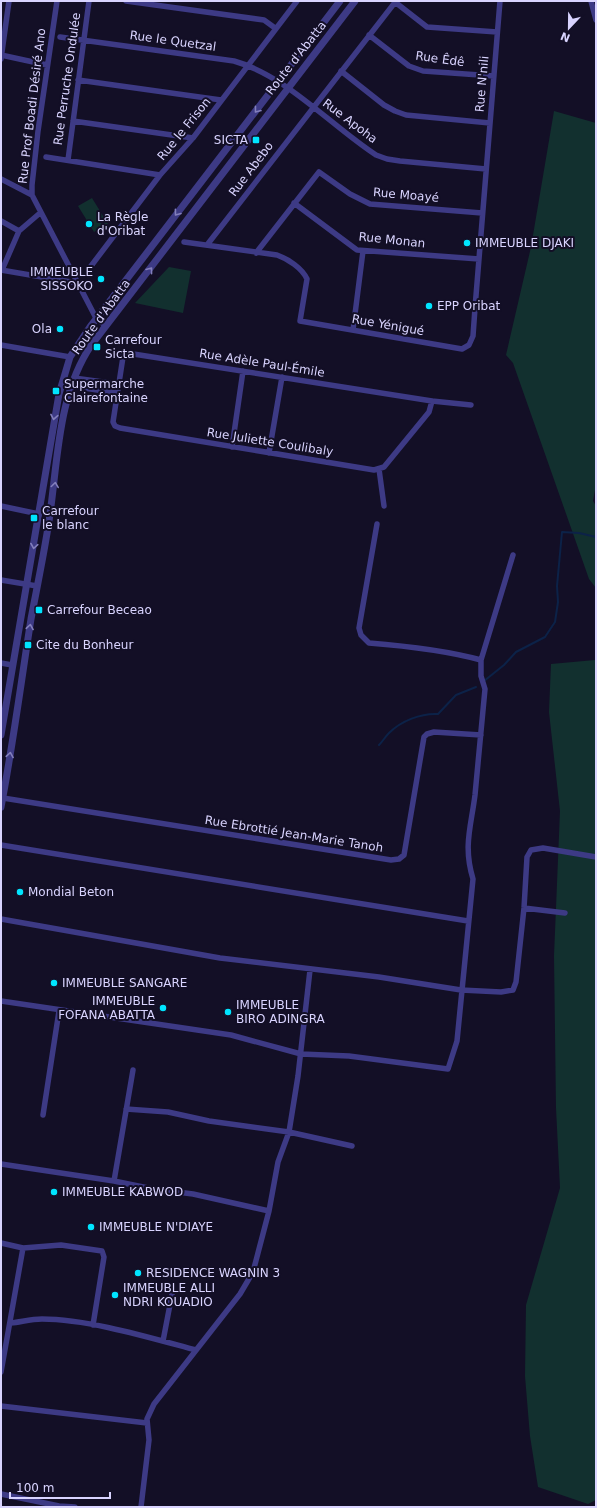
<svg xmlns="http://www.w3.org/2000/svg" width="597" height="1508" font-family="'DejaVu Sans',sans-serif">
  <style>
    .green { fill: #12302f }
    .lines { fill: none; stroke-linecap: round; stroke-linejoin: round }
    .stream { stroke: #0c2248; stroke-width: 2 }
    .minor { stroke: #3d3a85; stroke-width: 5.5 }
    .tertiary { stroke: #3d3a85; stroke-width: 7 }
    .oneway { stroke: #837fbc }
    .poi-dot { fill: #00e5ff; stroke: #130f26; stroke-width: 1.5 }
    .labels { text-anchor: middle; stroke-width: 4; stroke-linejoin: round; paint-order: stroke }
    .street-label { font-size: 12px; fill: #d9d4ff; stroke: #130f26 }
    .poi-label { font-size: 12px; fill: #d9d4ff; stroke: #130f26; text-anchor: start }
  </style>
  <rect width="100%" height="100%" fill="#130f26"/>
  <path class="green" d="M554 111 596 123V484L593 501 596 506V588L589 579 513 363 506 355 531 247Z
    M92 198 108 224 94 232 78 206Z
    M169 267 191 271 183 313 135 303Z
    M595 660 596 1500 588 1504 538 1487 530 1436 525 1376 526 1305 560 1188 556 1108 554 956 560 811 549 712 551 664Z"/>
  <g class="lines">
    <path class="stream" d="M484 681 504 665 516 652 545 637 555 622 558 602 557 586 562 532 579 533 596 537
      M379 745C383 741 385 737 389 733 401 721 421 713 438 714L456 695 476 687"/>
    <path class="minor" d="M57 1 38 131 32 185V195L96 318 106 326
      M126 1 264 20 275 28
      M591 1 596 20
      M395 2 427 27 497 32
      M369 35 409 66 423 71 494 76
      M60 37 234 61C287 76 330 125 376 155L387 159 400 161 486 169
      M1 55 47 65
      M1 59 9 1
      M341 71 384 105 395 111 406 115 490 123
      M78 80 221 100
      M73 121 193 138
      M46 157 160 175
      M68 160 89 1
      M1 179 32 195
      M294 203 357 250 479 259
      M1 221 19 231
      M184 242 277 255C288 259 302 268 307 279L300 321 462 349 469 345 473 336 475 308 500 1
      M207 245 396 1
      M256 253 319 172 350 194 370 204 482 213
      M1 270 77 283
      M2 270 19 231 40 213
      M88 270 160 175 193 138 297 1
      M353 330 363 251
      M1 345 70 357
      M74 378 118 384
      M71 386 117 393
      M432 401 429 412 384 467 374 470 120 428 115 426 113 422 123 357 124 353H127L432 401 471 405
      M232 447 243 371
      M269 453 282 377
      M379 469 384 506
      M1 506 39 514
      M1 580 37 586
      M481 660 513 555
      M1 663 12 665
      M3 798 391 860 399 859 404 855 424 737 427 734 434 732 481 735
      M1 845 468 921
      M524 908 565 913
      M1 919 220 958 379 977 461 990 501 992 513 990 516 982 524 908 527 857 531 850 543 848 596 857
      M1 1001 231 1035 301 1054 349 1056 448 1069 457 1041 473 879C463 846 471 827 475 795 478 760 482 724 485 689L481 676V660C444 650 407 646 369 643L361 635 359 628 377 524
      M126 1109 168 1112 209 1121 289 1132 352 1146
      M43 1115 59 1011
      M1 1164 114 1181 153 1189 193 1194 269 1211
      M114 1181 133 1070
      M1 1243 23 1248 61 1245 102 1251 104 1257 93 1325
      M11 1323C21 1322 31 1319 42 1319 88 1319 151 1338 196 1350
      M163 1341 173 1289
      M1 1372 23 1248
      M1 1406 147 1423
      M1 1494 59 1506 75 1507
      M141 1507 149 1440 147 1419 154 1404 240 1294 253 1272 269 1211 278 1162 289 1132 298 1076 310 970"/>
    <path class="tertiary" d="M1 735 59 394 70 357 90 327 340 1
      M1 807C13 745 21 682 31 619 37 587 44 554 49 521 58 462 57 395 92 344L355 1"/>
  </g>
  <defs><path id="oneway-chevron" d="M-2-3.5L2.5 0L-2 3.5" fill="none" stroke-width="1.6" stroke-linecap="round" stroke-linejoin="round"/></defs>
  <g class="oneway">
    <use href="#oneway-chevron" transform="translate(257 110) rotate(128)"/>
    <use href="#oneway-chevron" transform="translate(177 213) rotate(127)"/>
    <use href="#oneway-chevron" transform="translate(150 270) rotate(-52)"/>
    <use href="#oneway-chevron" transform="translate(54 417) rotate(100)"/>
    <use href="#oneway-chevron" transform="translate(55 485) rotate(-82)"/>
    <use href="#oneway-chevron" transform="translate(34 546) rotate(99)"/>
    <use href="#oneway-chevron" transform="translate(30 627) rotate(-81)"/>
    <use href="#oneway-chevron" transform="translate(10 755) rotate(-81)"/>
  </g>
  <g class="poi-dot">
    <rect x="252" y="136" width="8" height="8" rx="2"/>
    <circle cx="89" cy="224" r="4"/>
    <circle cx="467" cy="243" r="4"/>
    <circle cx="101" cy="279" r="4"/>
    <circle cx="429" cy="306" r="4"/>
    <circle cx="60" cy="329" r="4"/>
    <rect x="93" y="343" width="8" height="8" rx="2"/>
    <rect x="52" y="387" width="8" height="8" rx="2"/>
    <rect x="30" y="514" width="8" height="8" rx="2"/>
    <rect x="35" y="606" width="8" height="8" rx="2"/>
    <rect x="24" y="641" width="8" height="8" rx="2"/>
    <circle cx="20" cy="892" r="4"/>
    <circle cx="54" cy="983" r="4"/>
    <circle cx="163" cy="1008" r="4"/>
    <circle cx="228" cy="1012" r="4"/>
    <circle cx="54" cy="1192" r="4"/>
    <circle cx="91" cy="1227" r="4"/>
    <circle cx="138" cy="1273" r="4"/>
    <circle cx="115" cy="1295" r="4"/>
  </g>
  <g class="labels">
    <g class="street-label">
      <text transform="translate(173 41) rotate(8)" y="4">Rue le Quetzal</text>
      <text transform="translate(296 58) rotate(-52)" y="4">Route d'Abatta</text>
      <text transform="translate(440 59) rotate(8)" y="4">Rue Êdê</text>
      <text transform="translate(67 79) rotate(-82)" y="4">Rue Perruche Ondulée</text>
      <text transform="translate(482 84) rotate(-85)" y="4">Rue N'nili</text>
      <text transform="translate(32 106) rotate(-83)" y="4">Rue Prof Boadi Désiré Ano</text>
      <text transform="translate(350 121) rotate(37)" y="4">Rue Apoha</text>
      <text transform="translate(184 129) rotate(-51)" y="4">Rue le Frison</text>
      <text transform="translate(251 169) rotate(-53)" y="4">Rue Abebo</text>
      <text transform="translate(406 195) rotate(5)" y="4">Rue Moayé</text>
      <text transform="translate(392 240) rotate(6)" y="4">Rue Monan</text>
      <text transform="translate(101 317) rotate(-54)" y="4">Route d'Abatta</text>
      <text transform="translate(388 325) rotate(10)" y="4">Rue Yénigué</text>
      <text transform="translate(262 363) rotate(9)" y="4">Rue Adèle Paul-Émile</text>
      <text transform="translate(270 442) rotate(9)" y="4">Rue Juliette Coulibaly</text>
      <text transform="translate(294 834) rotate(9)" y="4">Rue Ebrottié Jean-Marie Tanoh</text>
    </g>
    <g class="poi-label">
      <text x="248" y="144" text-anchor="end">SICTA</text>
      <text x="97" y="221">La Règle<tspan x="97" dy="14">d'Oribat</tspan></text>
      <text x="475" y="247">IMMEUBLE DJAKI</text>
      <text x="93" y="276" text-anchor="end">IMMEUBLE<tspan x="93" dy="14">SISSOKO</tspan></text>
      <text x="437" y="310">EPP Oribat</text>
      <text x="52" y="333" text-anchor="end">Ola</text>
      <text x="105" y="344">Carrefour<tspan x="105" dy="14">Sicta</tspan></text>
      <text x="64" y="388">Supermarche<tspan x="64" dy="14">Clairefontaine</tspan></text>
      <text x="42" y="515">Carrefour<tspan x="42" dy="14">le blanc</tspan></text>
      <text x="47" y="614">Carrefour Beceao</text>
      <text x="36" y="649">Cite du Bonheur</text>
      <text x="28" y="896">Mondial Beton</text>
      <text x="62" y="987">IMMEUBLE SANGARE</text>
      <text x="155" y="1005" text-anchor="end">IMMEUBLE<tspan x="155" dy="14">FOFANA ABATTA</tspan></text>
      <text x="236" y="1009">IMMEUBLE<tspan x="236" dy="14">BIRO ADINGRA</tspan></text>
      <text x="62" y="1196">IMMEUBLE KABWOD</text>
      <text x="99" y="1231">IMMEUBLE N'DIAYE</text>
      <text x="146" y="1277">RESIDENCE WAGNIN 3</text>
      <text x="123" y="1292">IMMEUBLE ALLI<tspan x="123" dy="14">NDRI KOUADIO</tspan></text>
    </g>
  </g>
  <rect width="597" height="1508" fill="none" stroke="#d9d4ff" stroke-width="4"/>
  <g transform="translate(569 28) rotate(202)" stroke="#130f26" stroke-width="3" paint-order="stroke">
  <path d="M0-3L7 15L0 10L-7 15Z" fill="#d9d4ff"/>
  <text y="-6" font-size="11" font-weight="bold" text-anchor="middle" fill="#d9d4ff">N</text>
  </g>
  <path d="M10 1492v6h100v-6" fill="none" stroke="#d9d4ff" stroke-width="2"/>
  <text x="16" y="1492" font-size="12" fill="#d9d4ff" stroke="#130f26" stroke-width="3" paint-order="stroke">100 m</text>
</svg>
